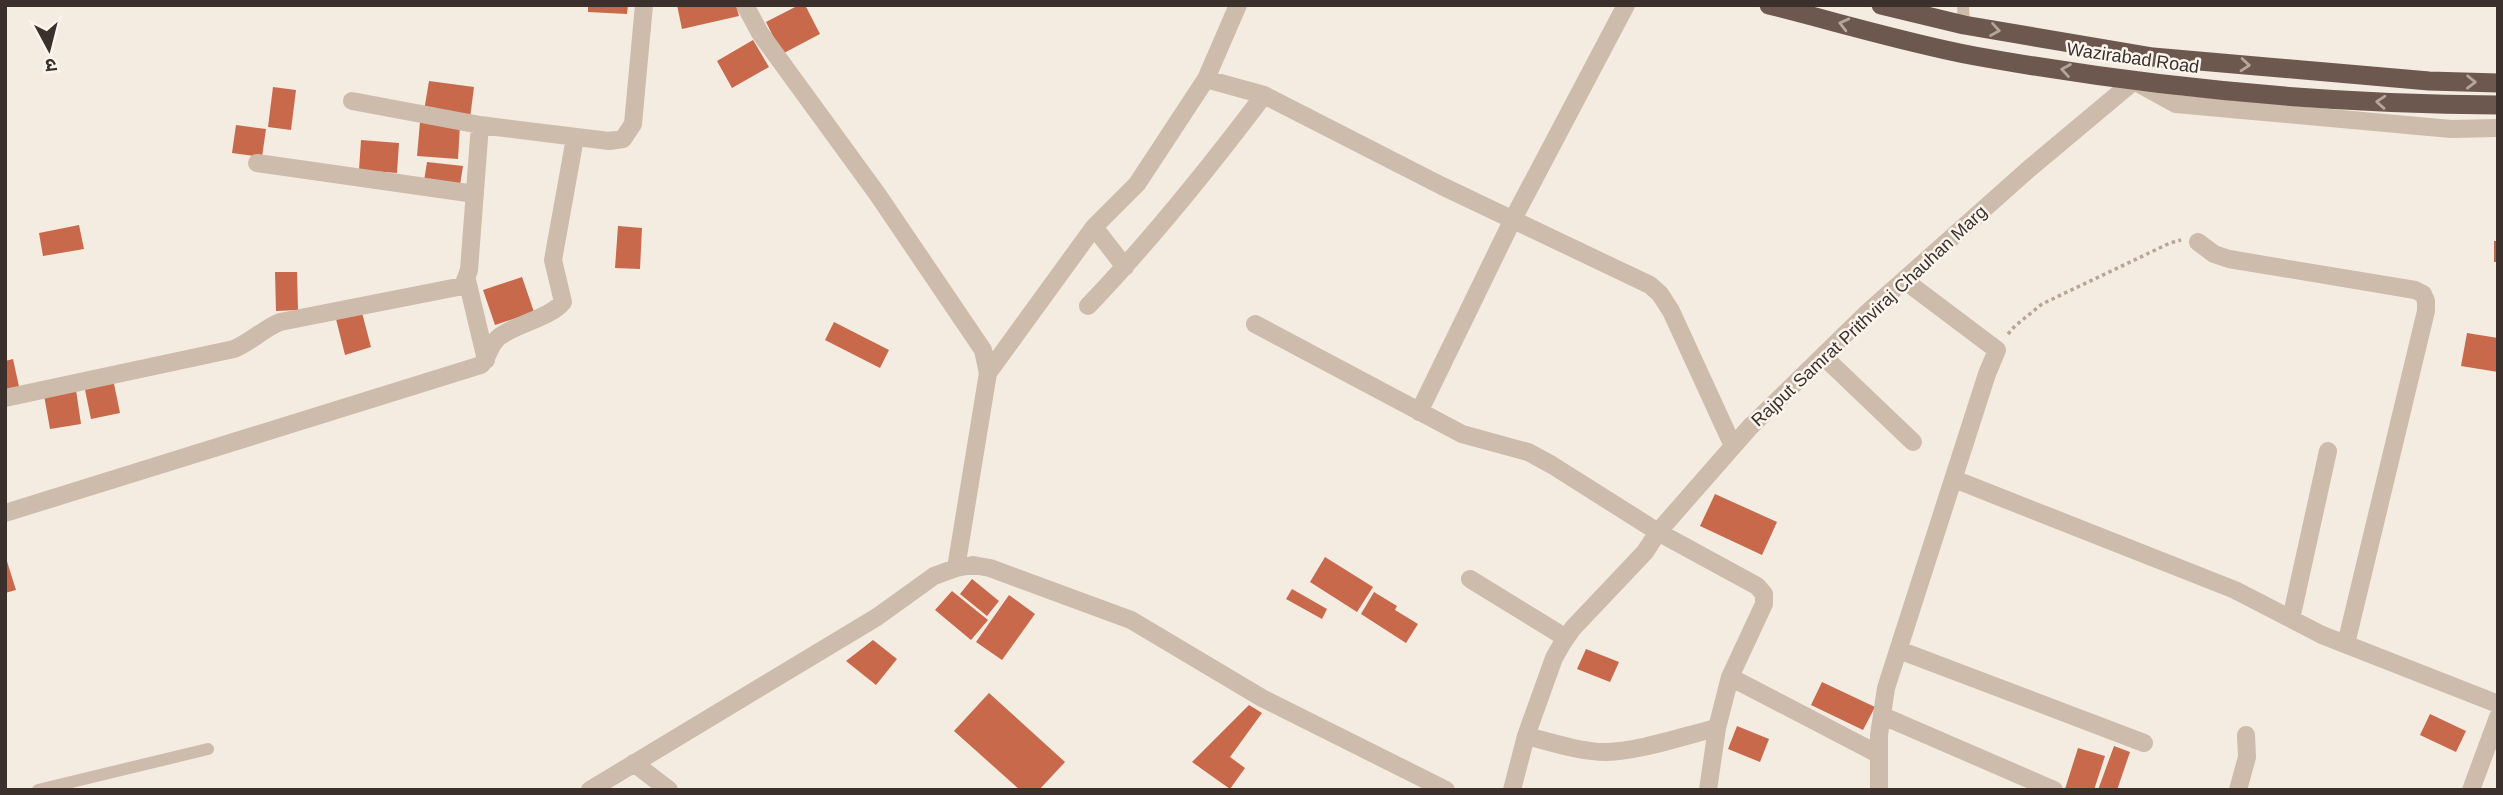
<svg xmlns="http://www.w3.org/2000/svg" width="2503" height="795" font-family="Arial,'Noto Sans Devanagari',sans-serif">
  <style>
    .building { fill: #c8694b }
    .lines { fill: none; stroke-linecap: round; stroke-linejoin: round }
    .path { stroke: #b9a596; stroke-width: 3.5; stroke-dasharray: 3.5 3.5; stroke-linecap: butt }
    .service { stroke: #cdbbac; stroke-width: 12 }
    .minor { stroke: #cdbbac; stroke-width: 18 }
    .trunk { stroke: #6c584f; stroke-width: 19 }
    .oneway { stroke: #b4a69e }
    .labels { text-anchor: middle; stroke-width: 5; stroke-linejoin: round; paint-order: stroke }
    .street-label { font-size: 18px; fill: #3b302b; stroke: #fbf5ee }
  </style>
  <rect width="100%" height="100%" fill="#f4ebe1"/>
  <path class="building" d="M588 5H628L627 14 588 12Z
    M677 5H736L739 16 682 29Z
    M799 5H805L820 34 782 54 766 22Z
    M753 40 769 67 732 88 717 61Z
    M429 81 474 87 470 118 424 111Z
    M273 87 296 90 291 130 268 127Z
    M420 122 460 124 458 159 417 156Z
    M236 125 266 129 262 157 232 153Z
    M361 140 399 143 397 173 359 170Z
    M427 162 463 166 460 185 424 181Z
    M79 225 84 249 43 256 39 233Z
    M618 226 642 228 640 269 615 268Z
    M2494 241H2498V262H2494Z
    M275 272H297L298 310 276 311Z
    M522 277 534 312 495 325 483 290Z
    M361 309 371 347 345 355 336 319Z
    M834 322 889 350 880 368 825 340Z
    M2467 333 2498 338V372L2461 366Z
    M13 359 20 391 5 394V361Z
    M113 379 120 413 91 419 84 385Z
    M76 390 81 424 50 429 44 395Z
    M1715 494 1777 522 1762 555 1700 526Z
    M5 555 16 590 5 593Z
    M1325 557 1373 587 1357 612 1310 582Z
    M972 579 999 601 987 616 960 594Z
    M1292 589 1327 609 1322 619 1286 599Z
    M952 591 988 620 971 640 935 610Z
    M1374 592 1397 606 1395 610 1418 624 1406 643 1361 614Z
    M1009 595 1035 614 1002 660 976 642Z
    M873 640 897 659 876 685 846 661Z
    M1586 649 1619 662 1610 682 1577 669Z
    M1822 682 1875 707 1863 730 1811 705Z
    M989 693 1065 762 1039 790H1020L954 731Z
    M1249 705 1262 713 1230 757 1245 768 1230 789 1192 762Z
    M2430 714 2466 731 2456 752 2420 735Z
    M1737 726 1769 739 1760 762 1728 749Z
    M2114 746 2130 752 2117 790H2098Z
    M2078 748 2105 756 2094 790 2065 789Z"/>
  <g class="lines">
    <path class="path" d="M2008 334 2015 326 2042 304 2170 243 2181 240"/>
    <path class="service" d="M1963 5 1964 25
      M38 790 208 749"/>
    <path class="minor" d="M745 5 760 33 878 195 983 350 988 373 956 568
      M1238 5 1206 79 1264 95 1442 186 1650 285 1660 294 1671 311 1733 446
      M2134 81 2176 104 2451 129 2498 128
      M352 101 480 125 609 141 623 139 633 124 644 5
      M257 163 475 194
      M1094 227 1125 267
      M2198 242 2214 254 2229 259 2415 290 2423 294 2426 301V311L2346 644
      M467 280 486 360
      M1088 306C1152 239 1209 168 1264 95
      M1255 324 1462 434 1528 452 1552 465 1658 532 1757 586 1764 594V604L1730 677 1717 728 1708 790
      M1823 356 1913 442
      M988 373 1094 227 1137 184 1206 79
      M5 398 234 349C251 342 263 329 280 322L463 286 469 270 480 125
      M1419 412 1513 219 1626 5
      M1954 479 2235 590 2322 635 2498 704
      M5 513 481 365C489 357 489 345 499 337 516 324 550 318 563 302L553 260 575 138
      M1470 579 1566 638
      M2291 619 2328 451
      M1899 650 2144 743
      M1730 677 1878 754
      M1883 716 2054 790
      M1526 736C1552 742 1579 752 1606 752 1641 751 1683 736 1717 728
      M634 763 669 790
      M590 790 877 617 934 576 956 568 973 565 990 568 1131 620 1262 698 1446 790
      M1512 790 1526 736 1554 658 1562 644 1573 628 1645 552 1658 532 1750 427 1868 312 2030 168 2134 81
      M1879 790V735L1886 688 1987 374 1997 350 1904 280
      M2238 790 2247 757 2246 735
      M2471 790 2498 717"/>
    <path class="trunk" d="M1769 5C1837 22 1906 43 1975 56 2147 87 2322 104 2498 105
      M1881 5 1964 25 2153 57 2429 81 2498 83"/>
  </g>
  <defs><path id="oneway-chevron" d="M-2-3.5L2.5 0L-2 3.5" fill="none" stroke-width="1.6" stroke-linecap="round" stroke-linejoin="round" transform="scale(1.75)"/></defs>
  <g class="oneway">
    <use href="#oneway-chevron" transform="translate(1844 24) rotate(-166)"/>
    <use href="#oneway-chevron" transform="translate(1995 30) rotate(9)"/>
    <use href="#oneway-chevron" transform="translate(2245 65) rotate(5)"/>
    <use href="#oneway-chevron" transform="translate(2066 70) rotate(-171)"/>
    <use href="#oneway-chevron" transform="translate(2471 82) rotate(1)"/>
    <use href="#oneway-chevron" transform="translate(2381 102) rotate(-176)"/>
  </g>
  <g class="labels">
    <g class="street-label">
      <text transform="translate(2133 58) rotate(8)" y="6">Wazirabad Road</text>
      <text transform="translate(1869 316) rotate(-43)" y="6">Rajput Samrat Prithviraj Chauhan Marg</text>
    </g>
  </g>
  <rect width="2503" height="795" fill="none" stroke="#3b302b" stroke-width="14"/>
  <g transform="translate(49 49) rotate(173)" stroke="#fbf5ee" stroke-width="5" paint-order="stroke">
  <path d="M0-5L12 26L0 18L-12 26Z" fill="#3b302b"/>
  <text y="-10" font-size="19" font-weight="bold" text-anchor="middle" fill="#3b302b">उ</text>
  </g>
</svg>
